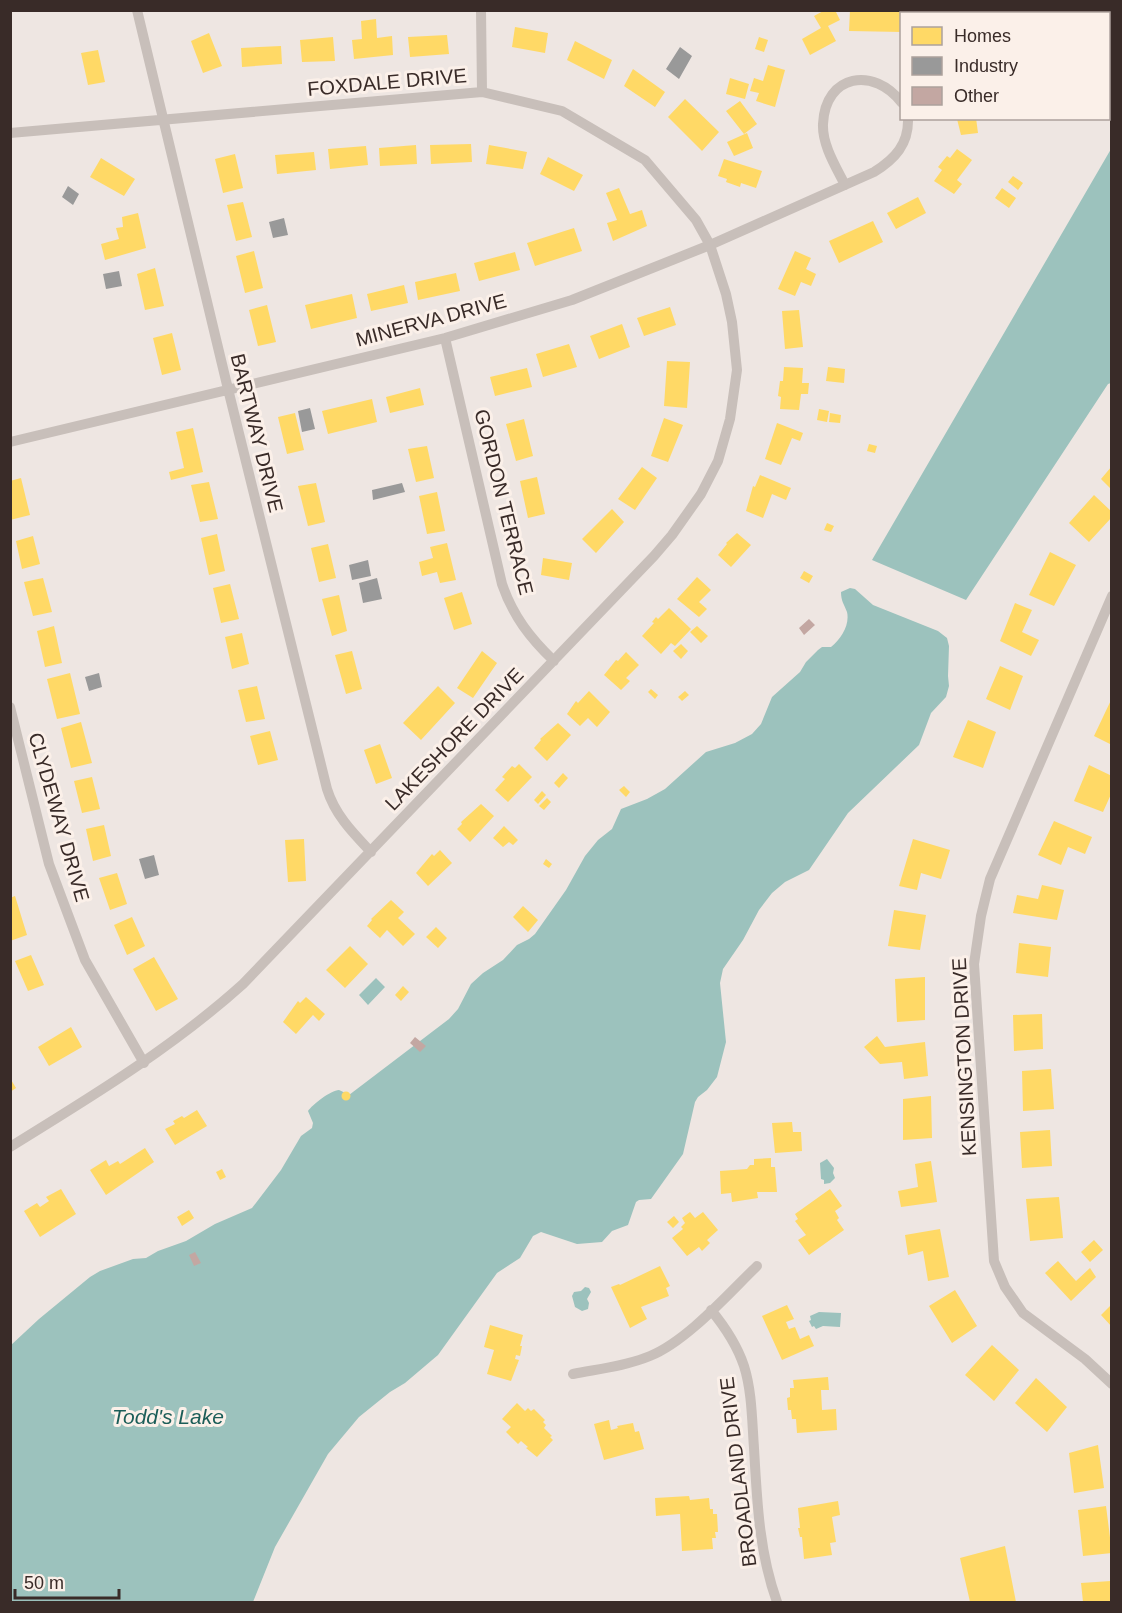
<svg xmlns="http://www.w3.org/2000/svg" width="1122" height="1613" font-family="Helvetica,sans-serif">
  <style>
    .water { fill: #9cc2bd }
    .homes { fill: #ffd966 }
    .industry { fill: #999 }
    .building { fill: #c3a7a2 }
    .lines { fill: none; stroke-linecap: round; stroke-linejoin: round }
    .minor { stroke: #c8bfba; stroke-width: 10 }
    .labels { text-anchor: middle; stroke-width: 6; stroke-linejoin: round; paint-order: stroke }
    .street-label { font-size: 20px; fill: #392b28; stroke: #fbf0e9 }
    .water-label { font-size: 21px; font-style: italic; fill: #1b5d58; stroke: #fbf0e9 }
  </style>
  <rect width="100%" height="100%" fill="#eee6e2"/>
  <path class="water" d="M1111 149V383L1108 384 966 600 872 560Z
    M850 588 855 589 873 605 938 631 947 638 949 646 948 676 949 686 946 697 931 713 919 745 848 813 809 870 785 882 772 893 759 910 743 940 723 969 720 983 726 1042 717 1077 707 1090 698 1097 695 1102 683 1154 651 1199 639 1200 636 1202 628 1225 612 1231 602 1242 577 1244 541 1232 533 1236 520 1258 497 1273 438 1355 405 1383 390 1392 359 1417 328 1454 275 1547 253 1602H11L10 1346 39 1319 90 1277 100 1271 133 1259 146 1258 158 1251 186 1241 215 1224 252 1208 281 1170 301 1136 312 1128 313 1123 308 1111C312 1105 331 1090 339 1090 342 1091 345 1093 349 1095L449 1019 458 1009 471 984 483 973 503 960 517 945 529 939 535 934 566 890 585 856 598 840 612 829 621 809 647 799 665 789 706 752 735 743 752 734 761 724 772 697 800 672 806 662 818 650 822 647H831C841 639 850 625 847 612 844 604 841 601 841 592Z
    M376 978 385 987 368 1005 359 995Z
    M827 1159 834 1168 833 1173 835 1178 830 1183 824 1184V1180L821 1179 820 1163Z
    M585 1287 589 1288 591 1292 587 1299 589 1303 588 1309 582 1311 575 1307 572 1296 574 1292 581 1291Z
    M819 1312 841 1313 840 1327 823 1326 816 1329 814 1326 812 1327 809 1321 811 1320 810 1316Z"/>
  <path class="homes" d="M825 10H835L840 20 828 26 836 41 810 55 802 39 821 28 814 16Z
    M850 10H903L902 32 849 31Z
    M376 19 377 38 392 36 393 55 354 59 352 40 362 39 361 21Z
    M515 27 548 33 545 53 512 47Z
    M209 33 222 66 203 73 191 41Z
    M447 35 449 54 410 57 408 37Z
    M333 37 335 61 302 62 300 40Z
    M759 37 768 40 764 52 755 49Z
    M575 41 612 60 604 79 567 60Z
    M281 46 282 64 242 67 241 48Z
    M98 50 105 82 88 85 81 53Z
    M768 65 785 70 775 107 756 101 759 93 750 91 754 78 763 81Z
    M633 69 665 92 655 107 624 86Z
    M730 78 749 84 745 99 726 94Z
    M685 99 719 132 702 151 668 117Z
    M740 101 757 124 744 134 726 111Z
    M976 118 978 133 961 135 957 119Z
    M747 133 753 148 734 156 727 142Z
    M471 144 472 162 431 164 430 145Z
    M416 145 417 164 380 166 379 148Z
    M489 145 527 152 523 169 486 164Z
    M366 146 368 165 330 169 328 149Z
    M957 149 972 160 957 180 962 184 954 194 934 181 942 170 938 167 947 156 950 158Z
    M314 152 316 170 277 174 275 155Z
    M235 154 243 188 223 193 215 159Z
    M548 157 583 175 574 191 540 174Z
    M101 158 135 179 124 196 90 177Z
    M724 159 762 171 756 188 741 183 740 187 726 182 727 179 718 176Z
    M1013 176 1023 183 1018 190 1008 182Z
    M619 188 630 214 642 210 647 226 613 241 607 223 617 220 606 193Z
    M1002 188 1016 198 1009 208 995 198Z
    M918 197 926 213 896 229 887 213Z
    M243 202 252 237 236 241 227 205Z
    M138 213 146 248 105 260 101 244 119 239 116 228 123 227 122 217Z
    M873 221 883 242 839 263 829 241Z
    M574 228 582 251 535 266 527 243Z
    M254 251 263 288 245 293 236 256Z
    M795 251 811 258 806 269 816 274 811 286 801 282 795 296 778 289Z
    M515 252 520 270 479 281 474 263Z
    M155 268 164 306 145 310 137 274Z
    M456 273 460 291 418 300 415 282Z
    M404 285 408 303 371 311 367 294Z
    M352 294 357 318 311 329 305 305Z
    M267 305 276 342 258 346 249 310Z
    M670 307 676 325 644 336 637 318Z
    M799 310 803 347 785 349 782 311Z
    M622 324 630 347 599 359 590 336Z
    M172 333 181 370 162 375 153 338Z
    M569 344 577 367 543 377 536 354Z
    M667 361 690 362 687 408 664 406Z
    M784 367 803 368 802 383H809L808 394H801L799 410 780 409 781 397 778 396 780 381H783Z
    M828 367 845 369 844 383 826 381Z
    M527 368 532 387 495 396 490 377Z
    M420 388 424 405 390 413 386 397Z
    M372 399 377 422 328 434 322 411Z
    M819 409 829 411 827 422 817 420Z
    M295 413 304 450 287 454 278 417Z
    M830 413 841 415 840 423 829 422Z
    M664 418 683 425 668 462 651 456Z
    M524 419 533 456 516 461 506 424Z
    M777 423 803 433 800 441 792 438 781 465 765 459Z
    M193 428 203 472 171 480 169 472 184 468 176 432Z
    M869 444 877 446 875 453 867 451Z
    M427 446 434 478 416 482 408 449Z
    M1112 466V490L1101 479Z
    M642 467 657 478 635 510 618 499Z
    M760 475 791 488 786 500 772 494 763 518 746 511 753 486 755 487Z
    M537 477 545 514 528 518 520 481Z
    M21 478 30 515 10 520V481Z
    M209 482 218 519 200 522 191 485Z
    M316 483 325 522 308 526 298 486Z
    M437 492 445 531 427 534 419 496Z
    M1094 495 1112 512V517L1089 542 1069 523Z
    M612 509 624 522 596 553 582 539Z
    M827 523 834 526 831 532 824 530Z
    M737 533 751 545 731 567 718 555 727 544 726 543Z
    M217 534 225 571 209 575 201 538Z
    M33 536 40 564 22 569 16 541Z
    M447 543 456 580 440 583 437 572 422 576 419 562 433 558 430 547Z
    M328 544 336 578 319 582 311 548Z
    M1050 552 1076 565 1054 606 1029 595Z
    M543 558 572 563 569 580 541 575Z
    M804 571 813 576 809 583 800 578Z
    M697 577 711 590 699 602 707 609 699 617 677 599Z
    M43 578 52 612 33 616 24 582Z
    M230 584 239 619 221 623 213 588Z
    M462 592 472 624 454 630 444 598Z
    M339 595 347 631 332 636 322 599Z
    M1015 603 1032 610 1022 632 1039 640 1031 656 1000 641Z
    M669 608 691 629 675 646 671 643 661 654 642 636 654 623 652 622 656 617 658 619Z
    M54 626 62 663 45 667 37 631Z
    M697 626 708 636 701 643 690 632Z
    M242 633 249 664 232 669 225 637Z
    M681 644 688 651 681 659 673 651Z
    M352 651 362 689 346 694 335 655Z
    M482 651 497 663 473 698 457 688Z
    M626 652 639 665 626 678 630 681 621 690 604 675 616 660 618 661Z
    M1000 666 1023 676 1010 710 986 699Z
    M70 673 80 714 57 719 47 679Z
    M257 686 265 719 246 722 238 690Z
    M438 686 455 703 421 740 403 723Z
    M651 689 658 695 655 699 648 692Z
    M589 691 610 712 597 727 588 718 580 726 567 714 576 701 578 703Z
    M685 691 689 695 682 701 678 697Z
    M1112 698V745L1094 736Z
    M968 720 996 732 983 768 953 757Z
    M81 722 92 763 71 768 61 728Z
    M558 723 571 735 547 761 534 748 541 740 540 739Z
    M270 731 278 760 258 765 250 736Z
    M380 744 392 778 376 784 364 750Z
    M519 764 532 777 508 802 495 790 505 779 502 777 512 766 515 768Z
    M1089 765 1112 776V792L1103 812 1074 801Z
    M563 773 568 778 559 788 554 783Z
    M92 777 100 809 82 813 74 781Z
    M624 786 630 792 626 797 619 790Z
    M542 791 546 795 538 804 534 800Z
    M547 798 551 802 544 810 539 806Z
    M481 804 494 816 470 842 457 829 462 824 461 822Z
    M1054 821 1092 837 1085 854 1068 847 1061 865 1038 855Z
    M104 825 111 856 93 861 86 829Z
    M504 826 518 840 513 845 509 842 503 847 493 838Z
    M304 839 306 881 288 882 285 840Z
    M913 839 950 850 941 879 921 873 917 890 899 886Z
    M440 850 452 863 428 886 416 873 432 854 434 856Z
    M546 859 552 864 549 868 543 864Z
    M117 873 127 904 110 910 99 878Z
    M1042 885 1064 890 1057 920 1013 913 1017 895 1038 899Z
    M15 896 27 935 10 941V898Z
    M391 900 404 912 398 918 415 934 403 946 387 930 380 938 367 926 372 920 371 919Z
    M523 906 538 920 528 932 513 917Z
    M894 910 926 915 920 950 888 946Z
    M132 917 145 946 127 955 114 925Z
    M436 927 447 938 438 948 426 937Z
    M1019 943 1051 947 1048 977 1016 973Z
    M350 946 368 964 345 988 326 970Z
    M31 955 44 985 28 991 15 961Z
    M154 957 178 999 156 1011 133 969Z
    M925 977V1020L897 1022 895 979Z
    M403 986 409 992 401 1001 395 995Z
    M306 997 325 1014 319 1021 313 1015 296 1034 283 1022 298 1001 300 1003Z
    M1042 1014 1043 1049 1014 1051 1013 1015Z
    M71 1027 82 1047 49 1066 38 1047Z
    M877 1036 885 1047 925 1042 928 1076 904 1079 902 1062 880 1064 864 1047Z
    M1051 1069 1054 1109 1023 1111 1022 1071Z
    M10 1078 16 1088 10 1092Z
    M341.5 1096a4.5 4.5 0 1 1 9 0a4.5 4.5 0 1 1-9 0Z
    M931 1096 932 1138 903 1140V1099Z
    M197 1110 207 1126 175 1145 165 1129 175 1124 173 1121 182 1116 184 1118Z
    M792 1122 793 1132H801L802 1151 775 1153 772 1123Z
    M1050 1130 1052 1166 1022 1168 1020 1132Z
    M145 1148 154 1162 106 1195 90 1170 106 1160 109 1166 118 1161 120 1164Z
    M771 1158V1167H775L777 1192H757L758 1198 732 1202 731 1193 721 1194 720 1171 747 1169 750 1165H754V1159Z
    M931 1161 937 1202 901 1207 898 1191 918 1187 915 1164Z
    M222 1169 226 1177 220 1180 216 1172Z
    M61 1189 76 1214 40 1237 24 1211 37 1203 40 1207 49 1201 46 1197Z
    M830 1189 842 1206 835 1211 839 1218 837 1220 844 1230 809 1255 798 1240 806 1235 795 1221 798 1219 795 1214Z
    M1059 1197 1063 1238 1030 1241 1026 1199Z
    M189 1210 194 1218 182 1226 177 1217Z
    M690 1212 695 1218 703 1212 718 1230 707 1240 710 1243 702 1251 699 1247 687 1256 672 1238 683 1229 681 1227 685 1223 682 1218Z
    M674 1216 679 1222 673 1228 667 1222Z
    M940 1229 949 1277 928 1281 923 1251 908 1255 905 1235Z
    M1094 1240 1103 1250 1090 1262 1081 1252Z
    M1058 1261 1076 1281 1090 1268 1096 1277 1071 1301 1045 1273Z
    M660 1266 670 1286 666 1288 669 1296 641 1307 647 1319 630 1328 611 1287 619 1284 620 1285Z
    M955 1290 977 1326 952 1343 929 1306Z
    M1112 1304V1327L1101 1315Z
    M787 1305 794 1319 786 1322 789 1329 795 1327 800 1339 809 1335 814 1346 782 1360 762 1316Z
    M490 1325 523 1335 520 1346H522L520 1356 516 1355 515 1359 519 1360 511 1381 487 1374 494 1350 484 1347Z
    M992 1345 1019 1370 994 1401 965 1375Z
    M828 1377 829 1390H821L822 1410 836 1409 837 1430 797 1433 796 1419H792L791 1410H788L787 1398 790 1397V1388H794L793 1380Z
    M1036 1378 1067 1407 1047 1432 1015 1403Z
    M517 1403 525 1411 528 1408 531 1411 534 1409 545 1420 543 1422 546 1425 544 1428 552 1436 550 1437 553 1440 537 1457 526 1448 528 1447 521 1441 518 1444 506 1432 511 1427 502 1419Z
    M609 1420 611 1430 618 1428 617 1426 633 1423 635 1432 639 1431 644 1449 604 1460 594 1424Z
    M1098 1445 1104 1488 1074 1493 1069 1453Z
    M689 1496 690 1500 709 1498 710 1509H713V1514H717L718 1532H715L716 1538H712L713 1549 682 1551 680 1514 656 1516 655 1498Z
    M838 1501 840 1515 832 1517 836 1542 830 1543 832 1555 804 1559 802 1537H800L798 1528H800L798 1508Z
    M1106 1506 1112 1553 1083 1556 1078 1510Z
    M1005 1546 1016 1602H970L960 1558Z
    M1111 1581 1112 1602H1083L1081 1583Z"/>
  <path class="industry" d="M680 47 692 56 679 79 666 69Z
    M68 186 79 194 73 205 62 197Z
    M284 218 288 235 273 238 269 222Z
    M119 271 122 286 106 289 103 274Z
    M310 408 315 429 302 432 298 411Z
    M402 483 405 492 373 500 372 490Z
    M368 560 371 576 352 580 349 565Z
    M377 578 382 599 363 603 359 583Z
    M99 673 102 687 89 691 85 677Z
    M154 855 159 875 145 879 139 859Z"/>
  <path class="building" d="M809 619 815 625 804 635 799 628Z
    M415 1037 426 1046 420 1052 410 1043Z
    M195 1252 201 1263 194 1266 189 1255Z"/>
  <g class="lines">
    <path class="minor" d="M137 10 228 389 327 789C335 815 353 833 371 852
      M481 10 482 92
      M10 133 482 92 562 111 645 160 696 220 710 245 726 294 732 322 737 370 730 419 718 461 701 494 672 535 654 556 243 984C172 1048 91 1097 10 1147
      M845 185C836 167 822 145 823 124 825 74 874 66 902 103
      M445 338 502 584C513 616 530 638 554 661
      M10 442 445 338 572 300 710 245 874 172C895 159 909 144 908 118
      M1112 596 990 879 981 916 974 964 994 1261 1005 1287 1023 1313 1085 1359 1112 1384
      M10 707 49 864 85 960 144 1063
      M711 1310C725 1327 737 1345 744 1366 752 1391 752 1421 754 1448 757 1501 759 1552 777 1602
      M573 1374C598 1369 626 1366 650 1356 687 1341 728 1294 757 1266"/>
  </g>
  <g class="labels">
    <g class="street-label">
      <text transform="translate(387 82) rotate(-5)" y="7">FOXDALE DRIVE</text>
      <text transform="translate(431 320) rotate(-15)" y="7">MINERVA DRIVE</text>
      <text transform="translate(257 433) rotate(76)" y="7">BARTWAY DRIVE</text>
      <text transform="translate(504 502) rotate(76)" y="7">GORDON TERRACE</text>
      <text transform="translate(454 739) rotate(-46)" y="7">LAKESHORE DRIVE</text>
      <text transform="translate(59 817) rotate(74)" y="7">CLYDEWAY DRIVE</text>
      <text transform="translate(964 1057) rotate(-93)" y="7">KENSINGTON DRIVE</text>
      <text transform="translate(738 1472) rotate(-97)" y="7">BROADLAND DRIVE</text>
    </g>
    <g class="water-label">
      <text x="168" y="1424">Todd's Lake</text>
    </g>
  </g>
  <rect width="1122" height="1613" fill="none" stroke="#392b28" stroke-width="24"/>
  <rect x="900" y="12" width="210" height="108" fill="#fbf0e9" stroke="#ada19c" stroke-width="1.5"/>
  <rect x="912" y="27" width="30" height="18" fill="#ffd966" stroke="#ada19c" stroke-width="1.5"/>
  <text x="954" y="42" font-size="18" fill="#392b28">Homes</text>
  <rect x="912" y="57" width="30" height="18" fill="#999999" stroke="#ada19c" stroke-width="1.5"/>
  <text x="954" y="72" font-size="18" fill="#392b28">Industry</text>
  <rect x="912" y="87" width="30" height="18" fill="#c3a7a2" stroke="#ada19c" stroke-width="1.5"/>
  <text x="954" y="102" font-size="18" fill="#392b28">Other</text>
  <path d="M15 1589v9h104v-9" fill="none" stroke="#392b28" stroke-width="3"/>
  <text x="24" y="1589" font-size="18" fill="#392b28" stroke="#fbf0e9" stroke-width="4.5" paint-order="stroke">50 m</text>
</svg>
